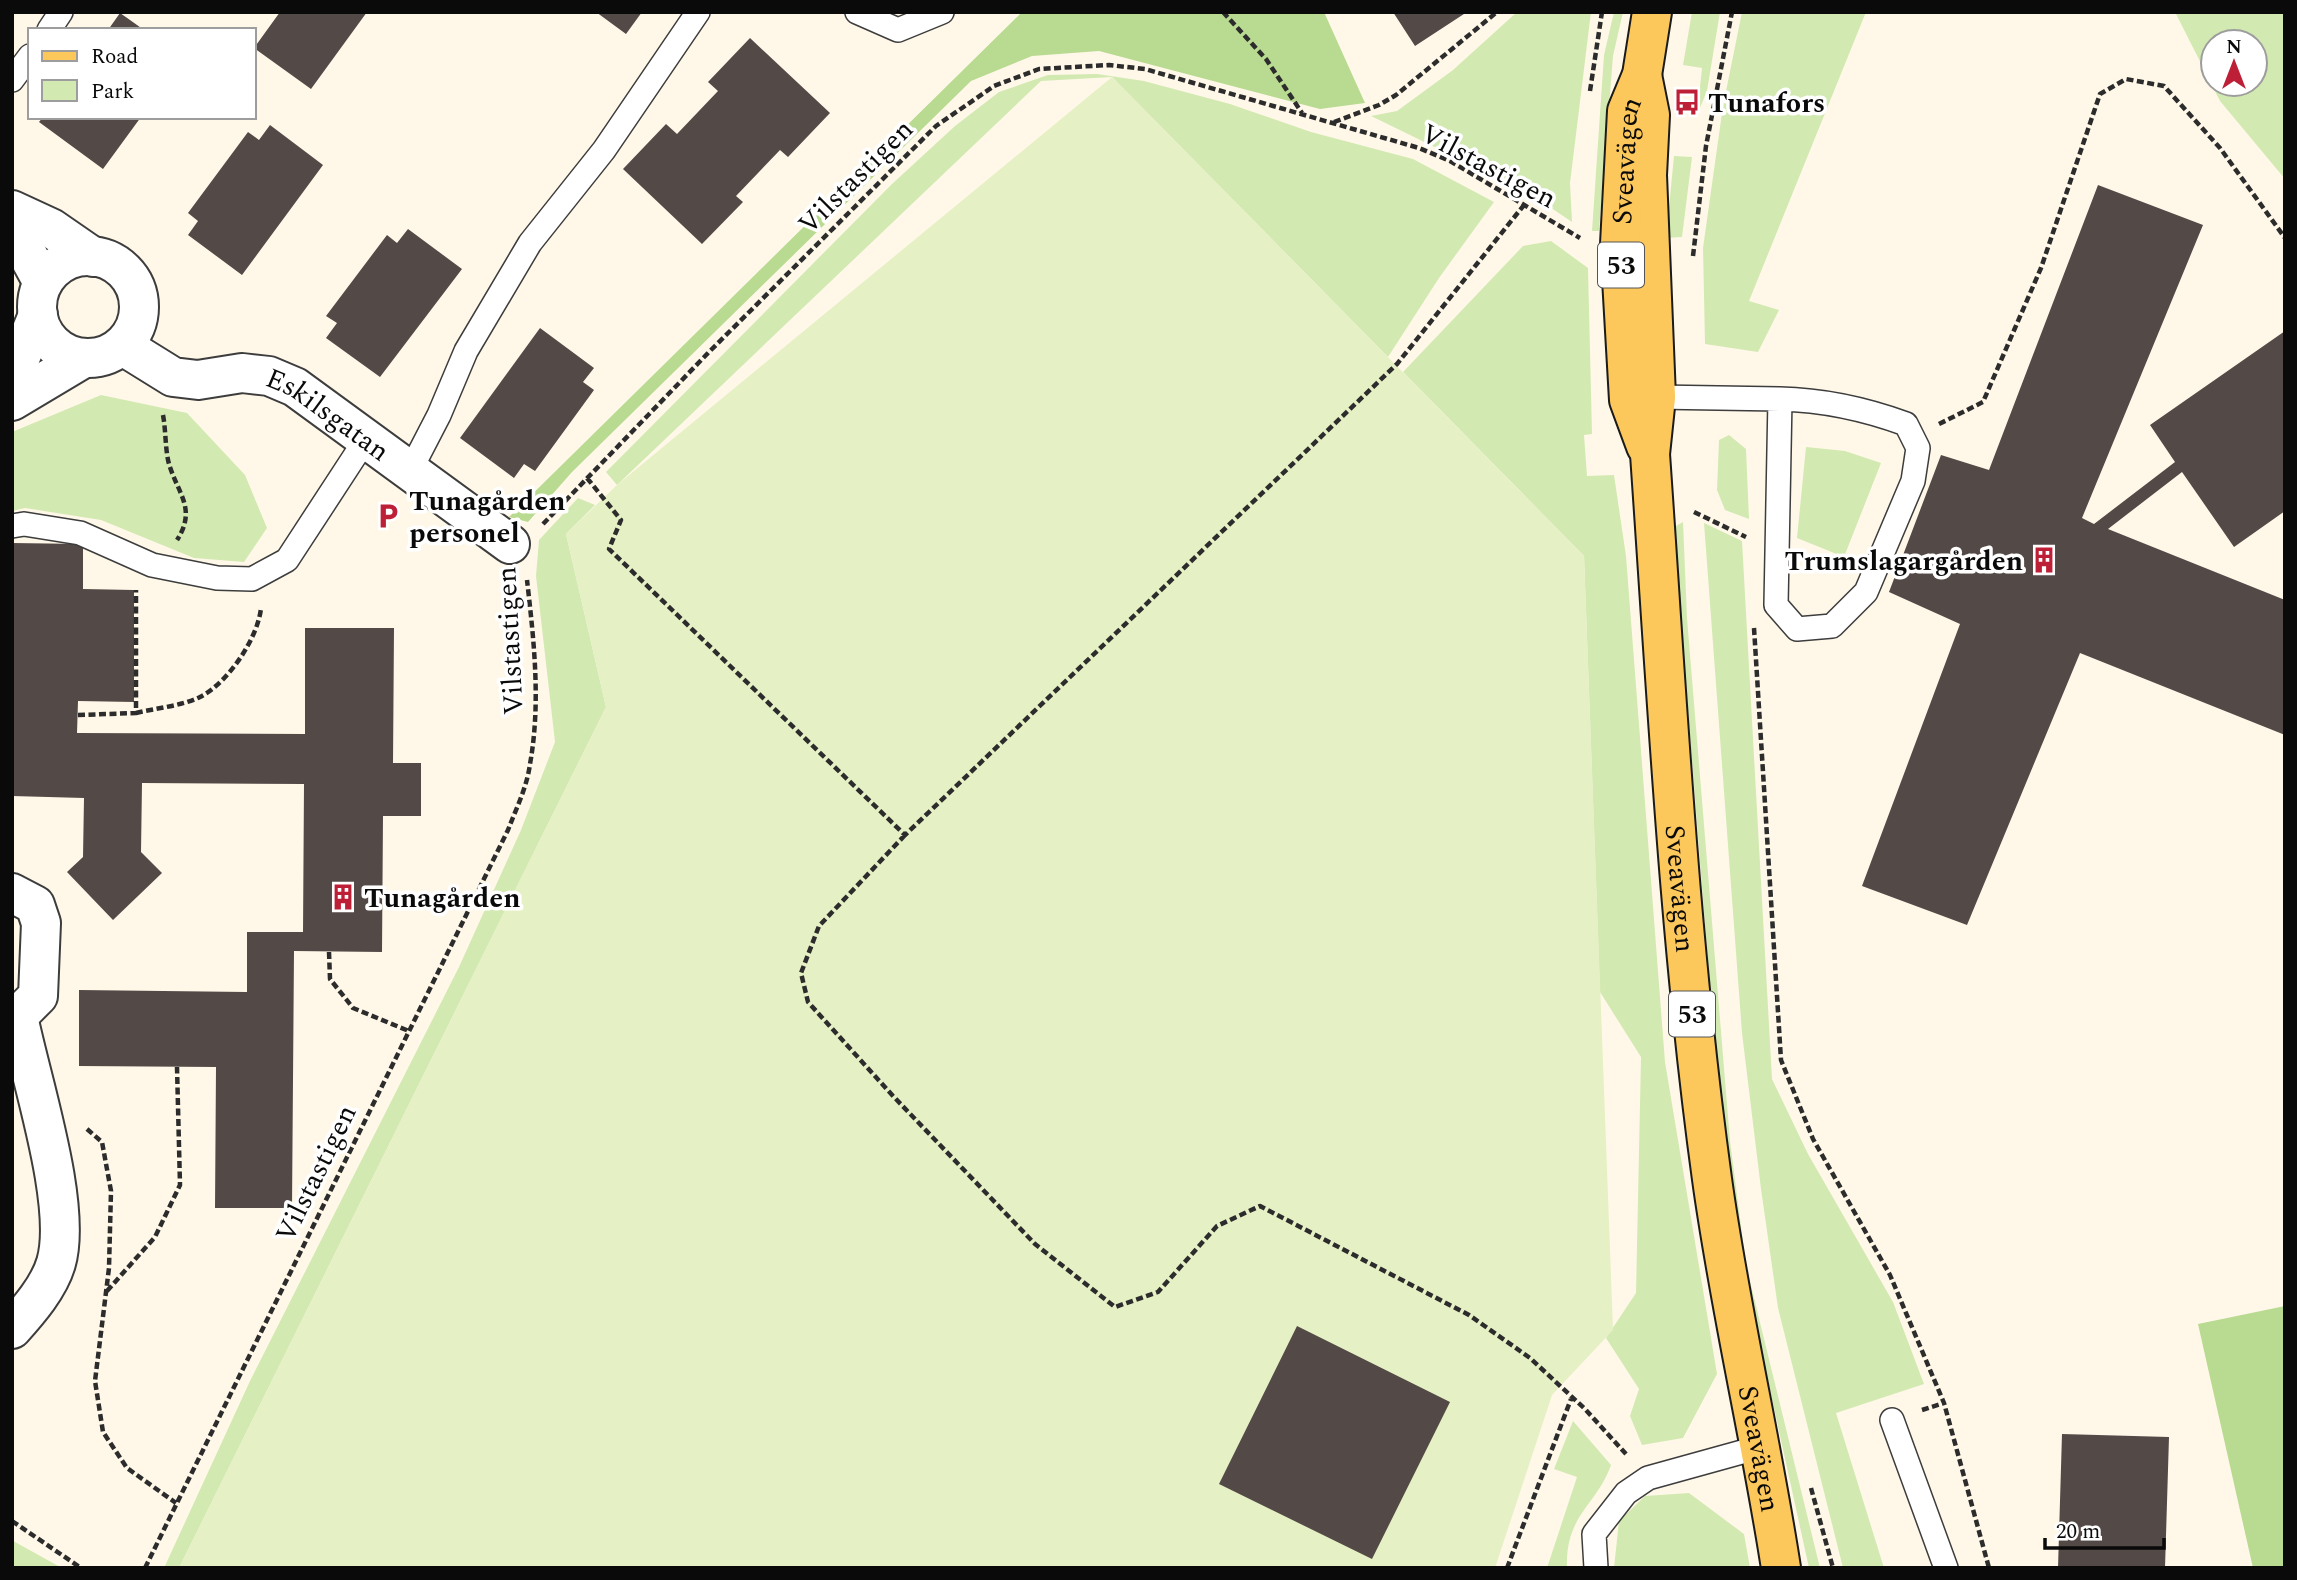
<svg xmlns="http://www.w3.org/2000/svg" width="2297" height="1580" font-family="Spectral,serif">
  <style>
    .green { fill: #d3e9b2; fill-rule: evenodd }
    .forest { fill: #b8da91 }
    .pitch { fill: #e5f0c4 }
    .building { fill: #534a47 }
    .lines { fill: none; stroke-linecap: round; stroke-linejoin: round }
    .service-casing { stroke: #3d3d3d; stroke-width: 26 }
    .minor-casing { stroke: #3d3d3d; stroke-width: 42 }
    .primary-casing { stroke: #1b1b1b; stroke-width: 42 }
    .path { stroke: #2c2c2c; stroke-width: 4.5; stroke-dasharray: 7 3.5; stroke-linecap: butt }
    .service { stroke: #fff; stroke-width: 23 }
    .minor { stroke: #fff; stroke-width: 38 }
    .primary { stroke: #fcc75b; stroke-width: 38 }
    .labels { text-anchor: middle; stroke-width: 7; stroke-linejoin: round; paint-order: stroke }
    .shield { fill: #fff; stroke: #545454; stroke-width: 2 }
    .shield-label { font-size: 26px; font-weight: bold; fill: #0a0a0a }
    .poi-label { font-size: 28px; font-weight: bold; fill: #0a0a0a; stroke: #fff; text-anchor: start }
    .street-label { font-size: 28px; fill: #0a0a0a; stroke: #fff }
  </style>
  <rect width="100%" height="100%" fill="#fff8e8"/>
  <path class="green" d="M1517 12H1591L1570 183 1572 222 1529 193 1371 116 1397 111 1453 70Z
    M1614 12H1623L1613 56 1599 231H1592L1604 55Z
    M1692 12H1720L1707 91 1697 115 1702 68 1683 65Z
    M1742 12H1866L1749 301 1779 310 1758 352 1705 344 1703 248 1723 106Z
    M2175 12H2285V179L2220 101ZM2213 42H2255V84H2213Z
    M1097 74 1144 81 1230 104 1311 132 1413 159 1494 202 1439 278 1388 357 1112 77 1041 81 617 485 606 472 892 184 955 126 999 92 1048 75Z
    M1674 156 1692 157 1682 237 1666 238Z
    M1551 241 1588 268 1592 434 1584 435 1587 476 1614 475 1626 556 1665 1062 1717 1374 1683 1438 1642 1445 1630 1416 1639 1389 1606 1338 1636 1293 1641 1057 1600 992 1584 556 1403 372 1523 246Z
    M101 395 187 413 245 475 267 528 244 562 194 558 101 520 25 508 12 511V432Z
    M1729 435 1746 449 1749 519 1725 510 1717 490 1719 440Z
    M1806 447 1845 451 1881 463 1844 557 1797 538Z
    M578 498 595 505 566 534 606 707 179 1568H164L250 1381 459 967 521 830 555 742 536 576 539 540Z
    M1683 522 1687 618 1730 1141 1746 1265 1820 1568H1809L1740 1253 1719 1102 1677 571 1676 526Z
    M1704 523 1742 541 1772 1079 1808 1154 1893 1302 1924 1384 1836 1413 1884 1568H1843L1778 1308 1761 1189 1742 1033Z
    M1573 1421 1611 1465C1597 1505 1565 1515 1567 1568H1547L1577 1477 1554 1469Z
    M1689 1493 1744 1534 1750 1568H1614L1619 1521 1645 1496Z
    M12 1540 15 1542 62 1568H12Z"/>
  <path class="forest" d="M1022 12H1324L1365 103 1320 109 1099 51 1032 56 971 81 572 472 528 522 509 517Z
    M2285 1306V1568H2253L2198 1324Z"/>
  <path class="pitch" d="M1112 77 1584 556 1613 1330 1552 1395 1495 1568H179L606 707 566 534 617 485Z"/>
  <path class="building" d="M280 12H367L311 89 254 48Z
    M596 12H642L626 34Z
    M1393 12H1467L1415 46Z
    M120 13 130 20 144 30H108Z
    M750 38 830 113 788 157 780 150 736 196 743 202 702 244 623 169 666 124 677 134 718 91 708 82Z
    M43 117H141L103 169 39 122Z
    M270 125 323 165 242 275 188 235 198 221 188 213 248 132 259 140Z
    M2098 185 2203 225 2082 518 2094 524 2175 462 2150 425 2285 331V511L2234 547 2182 472 2108 529 2285 600V735L2080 653 1967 925 1862 886 1960 624 1889 592 1941 455 1989 470Z
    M408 229 462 269 380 377 326 338 337 323 326 316 387 235 397 243Z
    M540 328 594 368 583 382 594 390 535 471 524 464 514 478 460 438Z
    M12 543 83 544V589L134 590V702L78 701 77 733 305 734V628H394L393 763H421V816H383L382 952 294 951 292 1208H215L216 1067 79 1066V990L247 992V932H303L304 784 142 783 141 852 162 873 113 920 67 872 83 857 84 798 12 796Z
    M1297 1326 1450 1402 1372 1559 1219 1484Z
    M2062 1434 2169 1437 2165 1568H2058Z"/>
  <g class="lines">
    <g class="service-casing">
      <path id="service" d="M857 12 898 30 942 12
        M49 30 61 12
        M12 80 30 56
        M1656 397 1780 399 1776 605 1797 629 1832 626 1866 592 1913 481 1918 448 1906 424C1865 409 1824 400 1780 399
        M410 471 439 415 466 351 530 243 604 150 698 12
        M12 526 24 524 80 533 152 565 217 578 252 579 287 560 366 439
        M1892 1420 1946 1568
        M1596 1568 1594 1534 1626 1493 1648 1478 1760 1447"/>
    </g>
    <g class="minor-casing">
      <g id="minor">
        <path d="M12 210 51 228 93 257"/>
        <path d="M12 226 42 281"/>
        <circle cx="88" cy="307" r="51"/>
        <path id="s1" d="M123 346 173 377 198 380 242 373 269 376 295 387 510 544"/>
        <path d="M12 378 38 315"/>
        <path d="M12 401 84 358"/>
        <path d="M12 893 35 905 41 923 38 996 18 1016"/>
        <path d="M12 1013 18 1016C30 1077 73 1205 56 1263 49 1287 29 1310 12 1329"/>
      </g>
    </g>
    <g class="primary-casing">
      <g id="primary">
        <path id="s2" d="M1642 75 1650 115 1647 175 1656 397 1650 454C1667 696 1679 939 1712 1179 1730 1310 1761 1438 1781 1568"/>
        <path id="s3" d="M1646 446 1629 400 1620 244 1627 111 1642 75 1652 12"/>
      </g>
    </g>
    <path class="path" d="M1223 12 1266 59 1302 113
      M1590 91 1602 12
      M1334 122 1379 105 1396 95 1497 12
      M1693 256 1706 146 1732 12
      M163 415C166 431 165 449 169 464 178 494 197 509 177 540
      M1939 424 1983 402 2041 268 2100 94 2126 79 2164 86 2220 148 2285 238
      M587 478 621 520 609 549 905 835 1397 364 1524 205
      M1694 512 1746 537
      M543 524 709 352 936 126 994 86 1039 69 1109 65 1145 69 1419 148 1450 161 1580 238
      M1754 628 1781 1060 1813 1139 1890 1275 1944 1403 1989 1568
      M136 713C156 708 182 706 200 697 228 683 258 638 261 608
      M78 715 136 713V590
      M905 835 819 926 801 973 808 1002 893 1096 1035 1244 1115 1307 1158 1292 1217 1226 1260 1206 1469 1315 1530 1358 1585 1409 1626 1454
      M329 952 330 979 353 1008 409 1031
      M87 1129 102 1142 111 1191 109 1268 95 1381 103 1432 127 1468 176 1503
      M107 1291 155 1237 180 1185 177 1067
      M1922 1410 1944 1403
      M1811 1488 1833 1568
      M12 1521 81 1568
      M145 1568 508 830C516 809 527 787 530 764 541 703 534 641 527 580
      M1507 1568 1571 1399"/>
    <use href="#service" class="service"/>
    <use href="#minor" class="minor"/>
    <use href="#primary" class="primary"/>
  </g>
  <defs>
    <g id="bus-bare" transform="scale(2.1)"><path d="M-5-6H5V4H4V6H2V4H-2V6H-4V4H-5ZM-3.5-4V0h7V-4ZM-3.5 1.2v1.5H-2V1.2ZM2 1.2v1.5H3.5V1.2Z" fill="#bd2036" stroke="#fff" stroke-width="2.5" paint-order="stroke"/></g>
    <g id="parking-bare" transform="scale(2.1)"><path d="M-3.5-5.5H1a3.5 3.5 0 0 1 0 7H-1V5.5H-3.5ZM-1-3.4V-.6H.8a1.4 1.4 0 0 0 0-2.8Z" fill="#bd2036" stroke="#fff" stroke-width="2.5" paint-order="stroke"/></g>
    <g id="building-bare" transform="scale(2.1)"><path d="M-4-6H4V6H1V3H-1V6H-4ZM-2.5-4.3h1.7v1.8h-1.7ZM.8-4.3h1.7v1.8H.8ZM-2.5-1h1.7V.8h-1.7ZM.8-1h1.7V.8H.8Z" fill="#bd2036" stroke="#fff" stroke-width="2.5" paint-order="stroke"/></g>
  </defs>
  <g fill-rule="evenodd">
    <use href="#bus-bare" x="1687" y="102"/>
    <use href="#parking-bare" x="388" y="516"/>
    <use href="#building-bare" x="2044" y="560"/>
    <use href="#building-bare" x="343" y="897"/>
  </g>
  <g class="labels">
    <g class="shield">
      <rect x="1598" y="242.5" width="46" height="45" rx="5"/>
      <rect x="1669" y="991.5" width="46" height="45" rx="5"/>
    </g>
    <g class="shield-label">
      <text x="1621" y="274">53</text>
      <text x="1692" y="1023">53</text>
    </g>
    <g class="poi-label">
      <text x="1708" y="112">Tunafors</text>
      <text x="409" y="510">Tunagården<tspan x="409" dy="32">personel</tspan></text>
      <text x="2023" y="570" text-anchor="end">Trumslagargården</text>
      <text x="364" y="907">Tunagården</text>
    </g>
    <g class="street-label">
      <text dy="10" stroke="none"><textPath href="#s3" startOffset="289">Sveavägen</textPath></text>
      <text transform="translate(1489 165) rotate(28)" y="10">Vilstastigen</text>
      <text transform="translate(855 176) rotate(-45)" y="10">Vilstastigen</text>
      <text dy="10" stroke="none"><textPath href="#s1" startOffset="226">Eskilsgatan</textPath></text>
      <text transform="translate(509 641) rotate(-93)" y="10">Vilstastigen</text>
      <text dy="10" stroke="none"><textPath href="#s2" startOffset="816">Sveavägen</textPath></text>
      <text transform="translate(315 1173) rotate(-64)" y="10">Vilstastigen</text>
      <text dy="10" stroke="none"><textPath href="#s2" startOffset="1382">Sveavägen</textPath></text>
    </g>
  </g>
  <rect width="2297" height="1580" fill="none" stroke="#0a0a0a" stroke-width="28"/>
  <rect x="28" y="28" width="228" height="91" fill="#ffffff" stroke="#9d9d9d" stroke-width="2"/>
  <rect x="42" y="51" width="35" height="10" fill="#fcc75b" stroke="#9d9d9d" stroke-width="2"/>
  <text x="91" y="63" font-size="21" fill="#0a0a0a">Road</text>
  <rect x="42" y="80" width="35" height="21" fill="#d3e9b2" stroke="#9d9d9d" stroke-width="2"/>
  <text x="91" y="98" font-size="21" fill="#0a0a0a">Park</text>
  <g transform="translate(2234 63)"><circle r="33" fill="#ffffff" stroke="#9d9d9d" stroke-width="2"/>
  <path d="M0-5L12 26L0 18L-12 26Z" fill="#bd2036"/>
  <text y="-10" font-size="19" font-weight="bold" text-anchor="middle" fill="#0a0a0a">N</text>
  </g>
  <path d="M2045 1538v10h119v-10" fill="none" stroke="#0a0a0a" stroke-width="3.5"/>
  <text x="2056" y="1538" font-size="21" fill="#0a0a0a" stroke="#ffffff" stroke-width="5" paint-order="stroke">20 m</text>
</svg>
